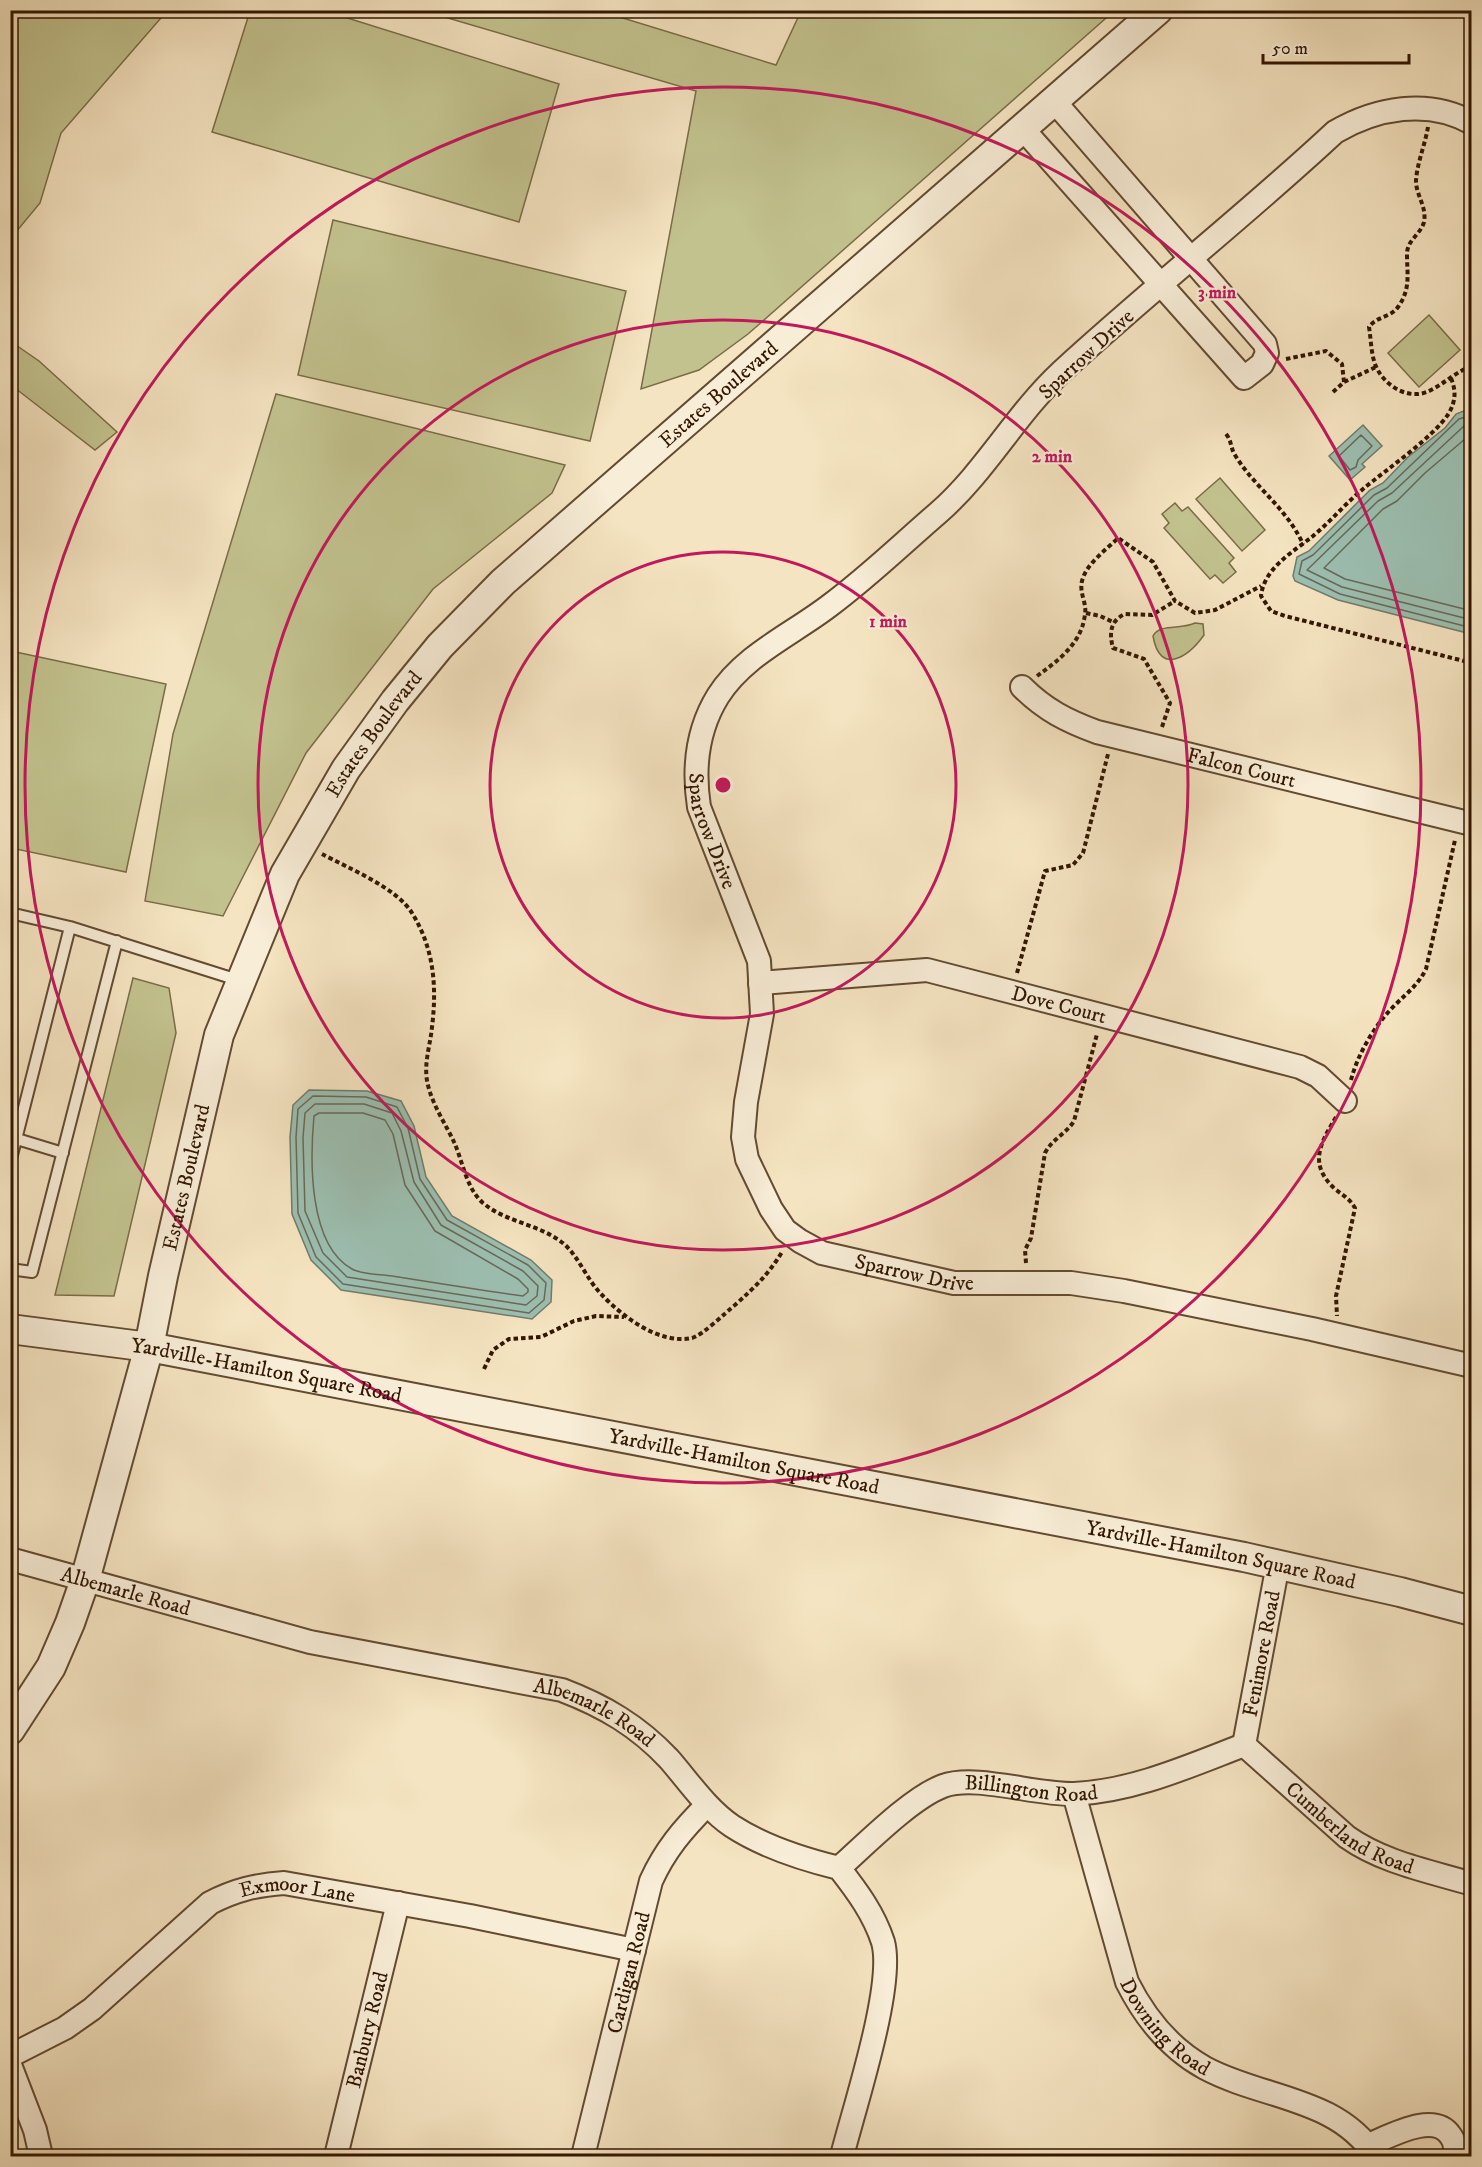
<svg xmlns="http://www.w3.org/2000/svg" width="1482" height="2167" font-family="'IM FELL DW Pica',serif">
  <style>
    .green { fill: #c2c28e; stroke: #7a6c47; stroke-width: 1.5 }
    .water { fill: #9cbfb1; stroke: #727b6a; stroke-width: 1.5 }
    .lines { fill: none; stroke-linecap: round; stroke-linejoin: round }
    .shore { stroke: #676a58; stroke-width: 1.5 }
    .service-casing { stroke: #634a30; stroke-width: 14 }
    .minor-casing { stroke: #634a30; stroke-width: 26 }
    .tertiary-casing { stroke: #634a30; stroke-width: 32 }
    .path { stroke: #321600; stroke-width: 4; stroke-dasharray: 4.5 3; stroke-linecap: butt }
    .service { stroke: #f8edd7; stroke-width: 10 }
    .minor { stroke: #f8edd7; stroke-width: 22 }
    .tertiary { stroke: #f8edd7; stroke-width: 28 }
    .ring { fill: none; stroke: #c2185b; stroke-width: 3 }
    .labels { text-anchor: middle; stroke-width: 4.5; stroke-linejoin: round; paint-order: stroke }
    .street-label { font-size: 21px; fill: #321600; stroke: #f8edd7 }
    .centre { fill: #c2185b; stroke: #f8edd7; stroke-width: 3 }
    .ring-label { font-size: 18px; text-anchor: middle; font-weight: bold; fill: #c2185b; stroke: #f8edd7; stroke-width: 4.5; stroke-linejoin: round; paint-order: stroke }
  </style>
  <rect width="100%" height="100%" fill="#f5e4c1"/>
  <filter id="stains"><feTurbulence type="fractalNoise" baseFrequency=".00333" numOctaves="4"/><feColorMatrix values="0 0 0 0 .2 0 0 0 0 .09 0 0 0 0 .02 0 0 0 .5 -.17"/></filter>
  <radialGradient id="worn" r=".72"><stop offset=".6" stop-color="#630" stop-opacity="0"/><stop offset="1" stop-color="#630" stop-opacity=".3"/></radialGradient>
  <path class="green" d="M11 10 167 11 61 133 40 203 11 238Z
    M250 11H325L559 84 519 222 212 132Z
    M424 11H600L776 65 801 11H1114L748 334 699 370 641 389 696 91Z
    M333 220 626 291 590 441 298 375Z
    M1429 315 1460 350 1419 387 1388 353Z
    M10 341 39 361 117 432 95 450 11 385Z
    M276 394 565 465 552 493 433 589 306 753 223 916 145 901 173 734Z
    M1220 478 1265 530 1242 551 1196 499Z
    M1175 503 1182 511 1188 507 1234 558 1229 563 1236 572 1223 583 1215 575 1210 579 1164 528 1169 523 1162 514Z
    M1195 623 1203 624 1204 635C1189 656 1160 677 1153 636 1160 623 1181 630 1195 623Z
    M11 651 166 684 126 872 11 848Z
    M133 978 169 988 176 1033 114 1296 55 1295Z"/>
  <path class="water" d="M1471 408V634L1338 600 1295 581 1293 576 1297 557 1309 551 1370 490 1383 483 1408 457 1445 428 1456 414Z
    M1363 425 1382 446 1362 464 1365 467 1350 480 1329 456Z
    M309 1090 367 1091 401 1101 414 1126 426 1177 452 1216 531 1260 552 1280 551 1302 532 1319 341 1290 311 1260 292 1214 290 1137 293 1105Z"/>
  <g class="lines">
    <path class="shore" d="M1472 415 1459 419 1387 488 1374 495 1313 555 1302 561 1299 574 1340 594 1472 628
      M1472 424 1464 426 1392 493 1378 501 1307 570 1342 587 1472 620
      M1472 433 1425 473 1397 501 1383 509 1324 568 1345 579 1472 611
      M1361 435 1372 446 1358 460 1356 467 1350 470 1339 456Z
      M313 1096 366 1097 397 1107 408 1128 420 1179 447 1220 528 1265 546 1283 544 1300 529 1313 343 1284 316 1257 298 1213 296 1137 298 1109Z
      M315 1104H364L392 1113 401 1131 414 1182 441 1225 523 1271 538 1286 537 1296 526 1305 347 1277 323 1253 305 1211 303 1138 305 1113Z
      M319 1113H363L385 1120 393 1134 405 1185 435 1231 518 1279 528 1289V1292L523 1296C479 1290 436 1283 392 1276 381 1274 362 1275 352 1269 308 1245 310 1159 314 1116Z"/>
    <g class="service-casing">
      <path id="service" d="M10 913 70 927 241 981
        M17 1139 63 1153
        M10 1163 70 927
        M10 1269 32 1272 117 941"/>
    </g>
    <g class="minor-casing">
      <g id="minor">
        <path id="s1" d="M1472 123C1428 98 1376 108 1335 132 1246 215 1150 290 1061 372 1015 415 986 471 938 513 902 544 867 578 829 606 791 635 744 655 718 696 697 730 693 768 699 807L759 961 762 1014 746 1102 743 1137 747 1159 771 1209 785 1230 800 1241 822 1253 954 1283H1071L1124 1291 1312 1329 1472 1366"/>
        <path d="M1022 128 1244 378 1262 364 1267 353 1265 344 1054 101"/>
        <path id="s2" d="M1022 687C1045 710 1067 721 1097 732L1472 824"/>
        <path id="s3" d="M760 983 927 970 1300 1067 1318 1076 1345 1101"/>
        <path id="s4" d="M10 1559 310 1642 562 1690C604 1706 638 1726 669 1759 689 1782 707 1809 732 1826 764 1847 802 1859 839 1868 857 1891 874 1914 883 1942 895 1985 854 2108 842 2156"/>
        <path id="s5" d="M1244 1745 1347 1837C1384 1863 1429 1871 1472 1884"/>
        <path id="s6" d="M1244 1745 1278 1564"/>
        <path id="s7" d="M1074 1794 1127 1982C1145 2018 1169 2048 1205 2068 1263 2099 1337 2097 1375 2156"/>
        <path id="s8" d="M839 1868C866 1844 911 1798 943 1786 976 1774 1035 1795 1074 1794 1134 1791 1189 1766 1244 1745"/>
        <path id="s9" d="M10 2056 65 2028 92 2009 210 1903C235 1890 256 1885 284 1883L470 1916 634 1950"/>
        <path d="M10 2065 35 2130 41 2156"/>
        <path d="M1368 2145C1389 2137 1433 2111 1450 2135 1455 2141 1456 2149 1454 2156"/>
        <path id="s10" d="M336 2156 398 1903"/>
        <path id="s11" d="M583 2156 651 1881C665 1850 683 1829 707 1805"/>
      </g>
    </g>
    <g class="tertiary-casing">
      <g id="tertiary">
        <path id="s12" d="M10 1329 149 1347 1244 1557 1400 1592 1472 1611"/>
        <path id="s13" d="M10 1730 51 1667 70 1623 85 1580 149 1347 163 1276 219 1035 285 874 346 769 395 701 440 646 503 582 1158 10"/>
      </g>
    </g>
    <path class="path" d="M1428 127C1425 145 1417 163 1416 181 1416 195 1427 207 1424 222 1421 234 1407 240 1407 254 1407 274 1411 289 1398 307 1390 318 1377 316 1369 327 1371 339 1371 353 1375 364 1383 386 1410 402 1431 390 1445 383 1457 371 1472 366
      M1286 359 1326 351 1342 364 1344 382
      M1451 378C1456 391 1456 400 1449 413 1434 437 1387 469 1363 489 1346 503 1331 521 1313 536 1293 552 1264 568 1261 596L1271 611 1285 616 1472 663
      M1333 392 1344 382 1376 367
      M1226 434C1232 441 1230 447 1235 455 1254 487 1286 507 1303 544
      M1086 613 1100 616 1113 622
      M1037 676C1059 660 1082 643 1085 614 1087 603 1079 593 1082 581 1086 564 1106 550 1118 538L1153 562 1175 601 1195 613 1215 610 1261 586
      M1162 727 1170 703 1144 659 1113 648C1109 633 1110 621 1125 614L1152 615 1175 601
      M322 854C348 868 397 888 412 913 434 948 437 987 432 1027 430 1048 422 1067 429 1089 434 1107 446 1125 454 1142 463 1162 466 1188 483 1203 507 1223 540 1224 564 1244 579 1257 587 1280 602 1295 622 1316 659 1345 692 1338 703 1335 725 1313 735 1305 755 1287 768 1275 782 1252
      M1017 973 1045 871 1073 865 1083 853 1108 754
      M1351 1080C1358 1053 1376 1023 1396 1004 1408 992 1418 985 1426 969L1455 840
      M1336 1117C1320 1144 1308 1164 1335 1189 1344 1196 1350 1199 1355 1208L1336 1296 1337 1316
      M1026 1263 1025 1250 1031 1238 1045 1153C1052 1139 1066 1134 1074 1121L1097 1034
      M484 1369 493 1350 509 1339 541 1337 574 1321 596 1316 624 1317"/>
    <use href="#service" class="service"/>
    <use href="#minor" class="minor"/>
    <use href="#tertiary" class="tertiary"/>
  </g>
  <g class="ring">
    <circle cx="723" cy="785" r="233"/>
    <circle cx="723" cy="785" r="465"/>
    <circle cx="723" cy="785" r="698"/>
  </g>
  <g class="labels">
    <g class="street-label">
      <text transform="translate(1086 354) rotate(-43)" y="7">Sparrow Drive</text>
      <text dy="7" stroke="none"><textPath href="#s13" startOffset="1556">Estates Boulevard</textPath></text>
      <text dy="7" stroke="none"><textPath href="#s13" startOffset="1070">Estates Boulevard</textPath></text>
      <text dy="7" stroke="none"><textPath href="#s2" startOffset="237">Falcon Court</textPath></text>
      <text dy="7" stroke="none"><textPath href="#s1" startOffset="1124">Sparrow Drive</textPath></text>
      <text dy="7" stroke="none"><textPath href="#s3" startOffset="304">Dove Court</textPath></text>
      <text dy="7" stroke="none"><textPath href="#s13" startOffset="584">Estates Boulevard</textPath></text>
      <text dy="7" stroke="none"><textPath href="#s1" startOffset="1682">Sparrow Drive</textPath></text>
      <text dy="7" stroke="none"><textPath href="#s12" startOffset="260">Yardville-Hamilton Square Road</textPath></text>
      <text dy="7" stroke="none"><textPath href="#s12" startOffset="746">Yardville-Hamilton Square Road</textPath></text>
      <text dy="7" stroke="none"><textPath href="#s12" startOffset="1232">Yardville-Hamilton Square Road</textPath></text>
      <text dy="7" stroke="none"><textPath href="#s4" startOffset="120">Albemarle Road</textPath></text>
      <text dy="7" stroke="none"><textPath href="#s6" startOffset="93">Fenimore Road</textPath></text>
      <text dy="7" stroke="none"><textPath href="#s4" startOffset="606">Albemarle Road</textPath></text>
      <text dy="7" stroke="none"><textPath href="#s8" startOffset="222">Billington Road</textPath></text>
      <text dy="7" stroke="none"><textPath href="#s5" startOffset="136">Cumberland Road</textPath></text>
      <text dy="7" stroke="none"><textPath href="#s9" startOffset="344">Exmoor Lane</textPath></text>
      <text dy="7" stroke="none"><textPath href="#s11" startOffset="189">Cardigan Road</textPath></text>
      <text dy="7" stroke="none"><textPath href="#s7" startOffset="255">Downing Road</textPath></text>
      <text dy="7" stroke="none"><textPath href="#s10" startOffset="130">Banbury Road</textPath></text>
    </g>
  </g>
  <circle cx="723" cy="785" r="9" class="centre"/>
  <g class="ring-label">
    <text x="1217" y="298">3 min</text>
    <text x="1052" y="462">2 min</text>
    <text x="888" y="627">1 min</text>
  </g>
  <rect width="1482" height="2167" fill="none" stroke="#f5e4c1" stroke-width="36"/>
  <rect x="12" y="12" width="1458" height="2143" fill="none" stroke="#321600" stroke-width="3"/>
  <rect x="18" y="18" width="1446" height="2131" fill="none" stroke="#321600" stroke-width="1.5"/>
  <path d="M1263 54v9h146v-9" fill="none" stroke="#321600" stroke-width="3"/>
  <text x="1272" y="54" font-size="18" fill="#321600" stroke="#f8edd7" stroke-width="4.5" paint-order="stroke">50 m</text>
  <rect width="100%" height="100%" filter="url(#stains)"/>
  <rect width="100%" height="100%" fill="url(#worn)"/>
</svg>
